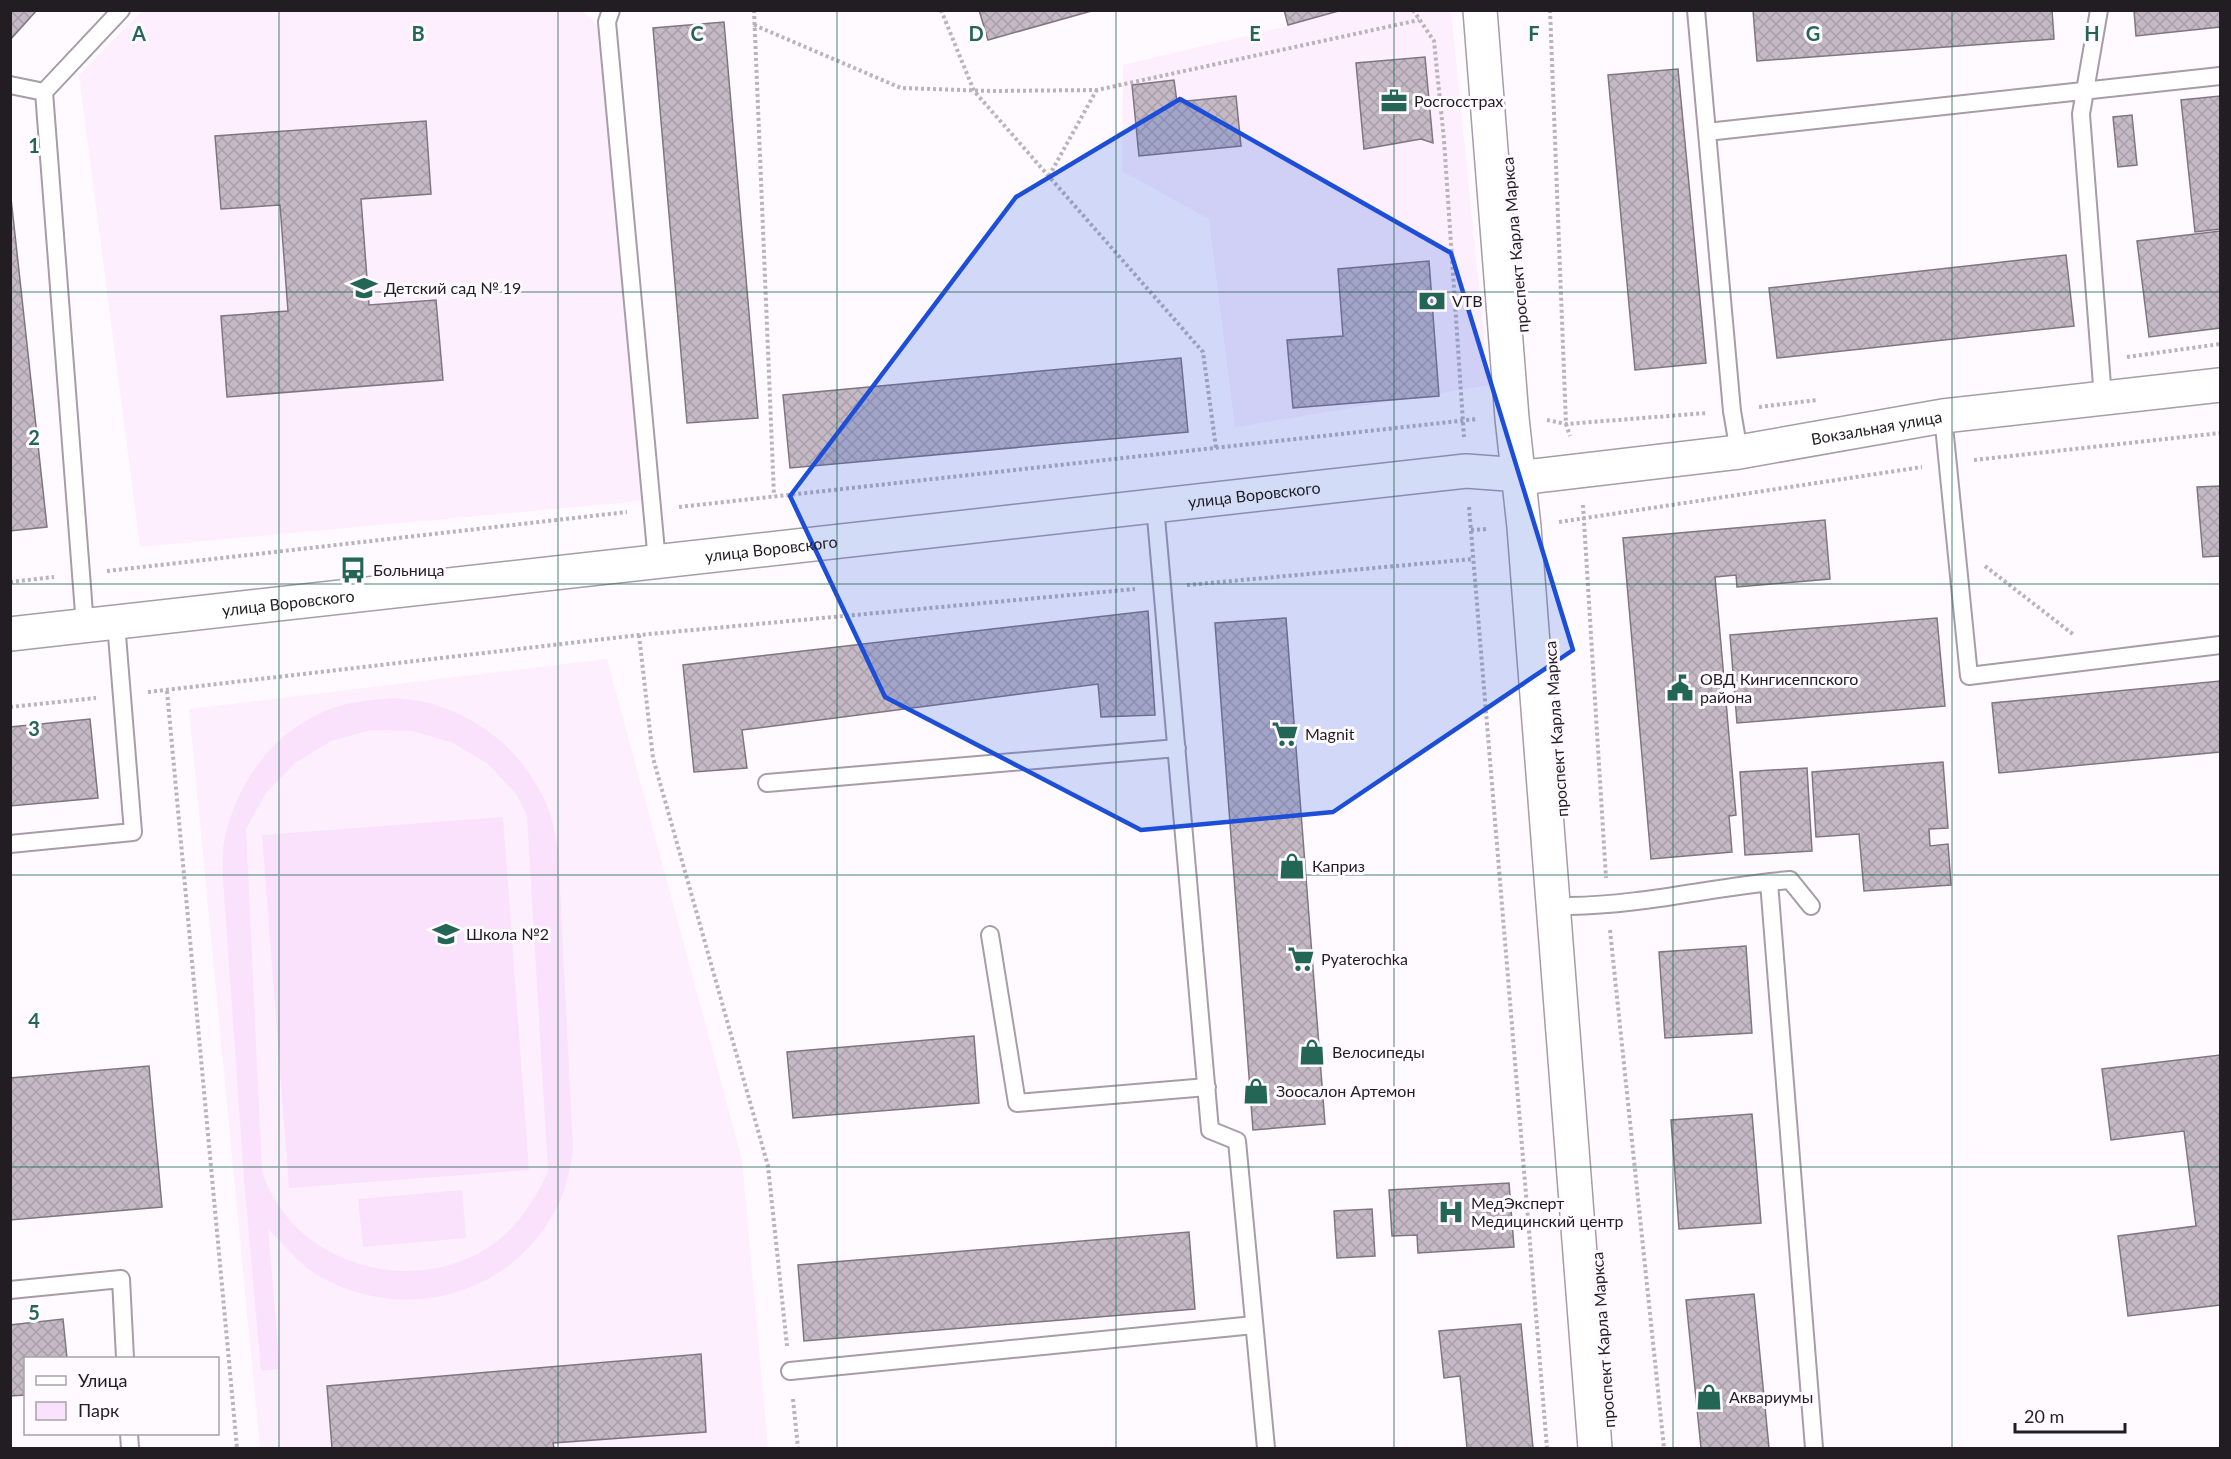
<svg xmlns="http://www.w3.org/2000/svg" width="2231" height="1459" font-family="Lato,sans-serif">
  <style>
    .built { fill: #fdeffe }
    .green { fill: #fae2fc; fill-rule: evenodd }
    .building { fill: url(#building-cross-hatch); stroke: #807681; stroke-width: 1.5 }
    .lines { fill: none; stroke-linecap: round; stroke-linejoin: round }
    .service-casing { stroke: #a79ca8; stroke-width: 20 }
    .minor-casing { stroke: #a79ca8; stroke-width: 36 }
    .tertiary-casing { stroke: #a79ca8; stroke-width: 36 }
    .secondary-casing { stroke: #a79ca8; stroke-width: 36 }
    .path { stroke: #b8b4b9; stroke-width: 4; stroke-dasharray: 3 3; stroke-linecap: butt }
    .service { stroke: #fff; stroke-width: 16 }
    .minor { stroke: #fff; stroke-width: 33 }
    .tertiary { stroke: #fff; stroke-width: 33 }
    .secondary { stroke: #fff; stroke-width: 33 }
    .marked { fill: #1d4ed8; fill-opacity: 0.2; stroke: #1d4ed8; stroke-width: 4.5; stroke-linejoin: round }
    .grid { fill: none; stroke: #246655; stroke-width: 1.5; stroke-opacity: 0.55 }
    .labels { text-anchor: middle; stroke-width: 6; stroke-linejoin: round; paint-order: stroke }
    .poi-label { font-size: 16px; fill: #211d22; stroke: #fffaff; text-anchor: start }
    .street-label { font-size: 16px; fill: #211d22; stroke: #fffaff }
    .grid-label { font-size: 20px; text-anchor: middle; font-weight: bold; fill: #246655; stroke: #fffaff; stroke-width: 6; stroke-linejoin: round; paint-order: stroke }
  </style>
  <defs>
    <pattern id="building-cross-hatch" width="8" height="8" patternUnits="userSpaceOnUse" patternTransform="scale(1.5)"><rect width="8" height="8" fill="#c4b9c5"/><path d="M0 0l8 8M0 8l8-8" fill="none" stroke="#a89fa9"/></pattern>
  </defs>
  <rect width="100%" height="100%" fill="#fffaff"/>
  <path class="built" d="M142 11H583L598 26 642 501 140 547 79 75Z
    M1284 11H1451L1489 385 1235 427 1209 219 1122 171 1123 65 1288 26Z
    M607 659 742 1160 768 1448H260L189 709Z"/>
  <path class="green" d="M393 698C405 699 418 700 429 703 486 719 529 758 550 813 554 825 555 837 558 849L573 1150C570 1168 567 1186 559 1203 518 1290 416 1323 330 1282 302 1269 289 1250 268 1229L280 1369 261 1371 244 1179 223 879C223 867 222 853 224 842 235 785 271 734 325 711 346 702 370 700 393 698ZM371 730 413 731 453 743 488 764 517 795 527 816 548 1172C534 1201 517 1228 489 1247 410 1299 291 1263 262 1171L246 829 266 793 295 763 331 741Z
    M503 817 529 1170 289 1188 262 835Z
    M462 1190 466 1238 363 1247 358 1199Z"/>
  <path class="building" d="M10 10H37L10 40Z
    M979 10H1095L988 40Z
    M1284 10H1342L1288 25Z
    M1753 10H2052L2054 39 1757 61Z
    M2134 10H2220V27L2136 36Z
    M724 22 758 418 687 423 653 28Z
    M1425 57 1433 143 1421 139 1364 149 1356 63Z
    M1678 69 1706 363 1635 370 1608 75Z
    M1174 80 1177 102 1236 96 1241 146 1139 156 1132 85Z
    M2220 96V229L2195 232 2181 100Z
    M2132 115 2137 165 2118 167 2113 117Z
    M426 121 431 194 361 199 369 305 436 300 443 380 227 397 221 316 288 311 280 205 221 209 215 136Z
    M10 189 47 527 10 531Z
    M2220 231V328L2149 337 2137 241Z
    M2066 255 2074 326 1777 358 1769 288Z
    M1429 261 1439 396 1293 408 1287 340 1343 336 1338 269Z
    M1181 358 1188 432 790 468 783 395Z
    M2220 486V556L2203 557 2197 487Z
    M1825 520 1830 579 1737 587 1736 575 1715 577 1736 815 1729 816 1732 852 1651 859 1623 538Z
    M1148 611 1155 715 1101 717 1098 684 742 730 747 768 694 772 683 665Z
    M1286 618 1325 1124 1253 1130 1215 623Z
    M1937 618 1945 706 1737 723 1730 635Z
    M2220 681V752L1999 773 1992 703Z
    M90 719 98 798 10 806V727Z
    M1943 762 1948 828 1929 829 1930 846 1948 844 1951 885 1864 891 1859 834 1816 837 1812 772Z
    M1807 768 1812 851 1745 855 1740 772Z
    M1746 946 1752 1033 1665 1038 1659 952Z
    M974 1036 979 1103 793 1118 787 1052Z
    M2220 1055V1305L2128 1316 2118 1236 2196 1226 2184 1131 2111 1140 2102 1069Z
    M149 1066 162 1207 10 1220V1078Z
    M1752 1114 1761 1223 1679 1229 1671 1120Z
    M1509 1183 1514 1247 1418 1253 1417 1235 1392 1236 1389 1190Z
    M1372 1209 1375 1256 1337 1258 1334 1211Z
    M1189 1232 1195 1309 804 1341 798 1265Z
    M1754 1294 1769 1448H1701L1686 1300Z
    M63 1319 67 1358H26V1395L10 1396V1325Z
    M1521 1324 1533 1448H1467L1460 1376 1444 1378 1439 1331Z
    M701 1354 706 1432 553 1443 554 1448H332L327 1386Z"/>
  <g class="lines">
    <g class="service-casing">
      <path id="service" d="M611 10 607 22 657 562
        M1696 10 1732 411 1739 452
        M2099 10 2081 114 2103 398
        M10 85 44 92
        M1707 132 2220 76
        M1943 416 1969 676 2220 645
        M1155 506 1210 1130 1237 1141 1266 1448
        M85 626 44 92 121 10
        M767 783 1177 748
        M10 844 133 832 116 623
        M1769 882 1814 1448
        M1570 906C1644 905 1717 886 1790 880L1811 906
        M990 935 1017 1103 1207 1087
        M10 1290 121 1279 125 1358
        M790 1371 1254 1325
        M129 1434 130 1448"/>
    </g>
    <g class="minor-casing">
      <g id="minor">
        <path id="s1" d="M1535 476 1739 452 1943 416 2220 385"/>
      </g>
    </g>
    <g class="tertiary-casing">
      <g id="tertiary">
        <path id="s2" d="M10 634 1466 471 1535 476"/>
      </g>
    </g>
    <g class="secondary-casing">
      <path id="secondary" d="M1480 10 1512 418 1524 527 1595 1448"/>
    </g>
    <path class="path" d="M754 10 774 496
      M941 10 974 91 1203 352 1216 448
      M1413 10 1434 41 1444 140 1464 437
      M1550 10 1566 424 1570 436
      M754 25 901 88 992 91 1097 90 1419 20
      M1049 176 1096 91
      M2127 357 2220 344
      M1759 407 1817 400
      M1547 420 1566 424 1707 413
      M1974 460 2220 433
      M1583 505 1606 878
      M679 507 1477 419
      M1469 507 1547 1448
      M1559 522 1922 467
      M1471 530 1488 529
      M1985 566 2074 635
      M107 571 627 512
      M10 582 54 577
      M1187 585 1473 559
      M639 635 653 758 768 1166 787 1346
      M167 691 237 1448
      M148 692 639 635 1135 589
      M10 707 96 698
      M1610 930 1664 1448
      M793 1399 798 1448"/>
    <use href="#service" class="service"/>
    <use href="#minor" class="minor"/>
    <use href="#tertiary" class="tertiary"/>
    <use href="#secondary" class="secondary"/>
  </g>
  <path class="marked" d="M1180 99 1451 253 1573 650 1333 812 1141 830 885 697 790 496 1016 197Z"/>
  <path class="grid" d="M279 10V1448M558 10V1448M837 10V1448M1116 10V1448M1394 10V1448M1673 10V1448M1952 10V1448M10 292H2220M10 584H2220M10 875H2220M10 1167H2220"/>
  <defs>
    <g id="office-bare" transform="scale(2.07)"><path d="M-6-3h4V-5.5h4V-3h4V5H-6ZM-1-4.5V-3h2v-1.5ZM-6 0V1H6V0Z" fill="#246655" stroke="#fffaff" stroke-width="2.5" paint-order="stroke"/></g>
    <g id="school-bare" transform="scale(2.07)"><path d="M0-5L7-2L0 1L-7-2ZM-4 1L0 2.5L4 1V4Q0 6-4 4Z" fill="#246655" stroke="#fffaff" stroke-width="2.5" paint-order="stroke"/></g>
    <g id="bank-bare" transform="scale(2.07)"><path d="M-6-4H6V4H-6ZM0-2.3a2.3 2.3 0 1 0 0 4.6a2.3 2.3 0 1 0 0-4.6Z" fill="#246655" stroke="#fffaff" stroke-width="2.5" paint-order="stroke"/></g>
    <g id="bus-bare" transform="scale(2.07)"><path d="M-5-6H5V4H4V6H2V4H-2V6H-4V4H-5ZM-3.5-4V0h7V-4ZM-3.5 1.2v1.5H-2V1.2ZM2 1.2v1.5H3.5V1.2Z" fill="#246655" stroke="#fffaff" stroke-width="2.5" paint-order="stroke"/></g>
    <g id="civic-bare" transform="scale(2.07)"><path d="M-.6-6.5H3V-4.5H.6V-3L4-1V1h2V6H-6V1h2V-1L-.6-3ZM-1.2 2.5V6h2.4V2.5Z" fill="#246655" stroke="#fffaff" stroke-width="2.5" paint-order="stroke"/></g>
    <g id="supermarket-bare" transform="scale(2.07)"><path d="M-6-5.5h2.5l.6 2H6L4.5 2H-2.5L-4.4-4H-6ZM-1.5 3.2a1.3 1.3 0 1 0 .1 0ZM3 3.2a1.3 1.3 0 1 0 .1 0Z" fill="#246655" stroke="#fffaff" stroke-width="2.5" paint-order="stroke"/></g>
    <g id="shop-bare" transform="scale(2.07)"><path d="M-5-2.5h2.3a2.7 3.5 0 0 1 5.4 0H5L5.5 6h-11ZM-1.5-2.5h3a1.5 2.3 0 0 0-3 0Z" fill="#246655" stroke="#fffaff" stroke-width="2.5" paint-order="stroke"/></g>
    <g id="hospital-bare" transform="scale(2.07)"><path d="M-5-5h3v3.5h4V-5h3V5h-3V1.5h-4V5h-3Z" fill="#246655" stroke="#fffaff" stroke-width="2.5" paint-order="stroke"/></g>
  </defs>
  <g fill-rule="evenodd">
    <use href="#office-bare" x="1394" y="101"/>
    <use href="#school-bare" x="364" y="288"/>
    <use href="#bank-bare" x="1432" y="301"/>
    <use href="#bus-bare" x="353" y="570"/>
    <use href="#civic-bare" x="1680" y="688"/>
    <use href="#supermarket-bare" x="1285" y="734"/>
    <use href="#shop-bare" x="1292" y="866"/>
    <use href="#school-bare" x="446" y="934"/>
    <use href="#supermarket-bare" x="1301" y="959"/>
    <use href="#shop-bare" x="1312" y="1052"/>
    <use href="#shop-bare" x="1256" y="1091"/>
    <use href="#hospital-bare" x="1451" y="1212"/>
    <use href="#shop-bare" x="1709" y="1397"/>
  </g>
  <g class="labels">
    <g class="poi-label">
      <text x="1414" y="107">Росгосстрах</text>
      <text x="384" y="294">Детский сад № 19</text>
      <text x="1452" y="307">VTB</text>
      <text x="373" y="576">Больница</text>
      <text x="1700" y="685">ОВД Кингисеппского<tspan x="1700" dy="18">района</tspan></text>
      <text x="1305" y="740">Magnit</text>
      <text x="1312" y="872">Каприз</text>
      <text x="466" y="940">Школа №2</text>
      <text x="1321" y="965">Pyaterochka</text>
      <text x="1332" y="1058">Велосипеды</text>
      <text x="1276" y="1097">Зоосалон Артемон</text>
      <text x="1471" y="1209">МедЭксперт<tspan x="1471" dy="18">Медицинский центр</tspan></text>
      <text x="1729" y="1403">Аквариумы</text>
    </g>
    <g class="street-label">
      <text transform="translate(1515 245) rotate(-95)" y="6">проспект Карла Маркса</text>
      <text dy="6" stroke="none"><textPath href="#s1" startOffset="345">Вокзальная улица</textPath></text>
      <text dy="6" stroke="none"><textPath href="#s2" startOffset="1252">улица Воровского</textPath></text>
      <text dy="6" stroke="none"><textPath href="#s2" startOffset="766">улица Воровского</textPath></text>
      <text dy="6" stroke="none"><textPath href="#s2" startOffset="280">улица Воровского</textPath></text>
      <text transform="translate(1556 729) rotate(-94)" y="6">проспект Карла Маркса</text>
      <text transform="translate(1603 1340) rotate(-94)" y="6">проспект Карла Маркса</text>
    </g>
  </g>
  <g class="grid-label">
    <text x="139" y="41">A</text>
    <text x="418" y="41">B</text>
    <text x="697" y="41">C</text>
    <text x="976" y="41">D</text>
    <text x="1255" y="41">E</text>
    <text x="1534" y="41">F</text>
    <text x="1813" y="41">G</text>
    <text x="2092" y="41">H</text>
    <text x="34" y="153">1</text>
    <text x="34" y="445">2</text>
    <text x="34" y="736">3</text>
    <text x="34" y="1028">4</text>
    <text x="34" y="1320">5</text>
  </g>
  <rect width="2231" height="1459" fill="none" stroke="#211d22" stroke-width="24"/>
  <rect x="24" y="1357" width="195" height="78" fill="#fffaff" stroke="#a6a2a7" stroke-width="1.5"/>
  <rect x="36" y="1376" width="30" height="9" fill="#ffffff" stroke="#a6a2a7" stroke-width="1.5"/>
  <text x="78" y="1387" font-size="18" fill="#211d22">Улица</text>
  <rect x="36" y="1402" width="30" height="18" fill="#fae2fc" stroke="#a6a2a7" stroke-width="1.5"/>
  <text x="78" y="1417" font-size="18" fill="#211d22">Парк</text>
  <path d="M2015 1423v9h110v-9" fill="none" stroke="#211d22" stroke-width="3"/>
  <text x="2024" y="1423" font-size="18" fill="#211d22" stroke="#fffaff" stroke-width="4.5" paint-order="stroke">20 m</text>
</svg>
